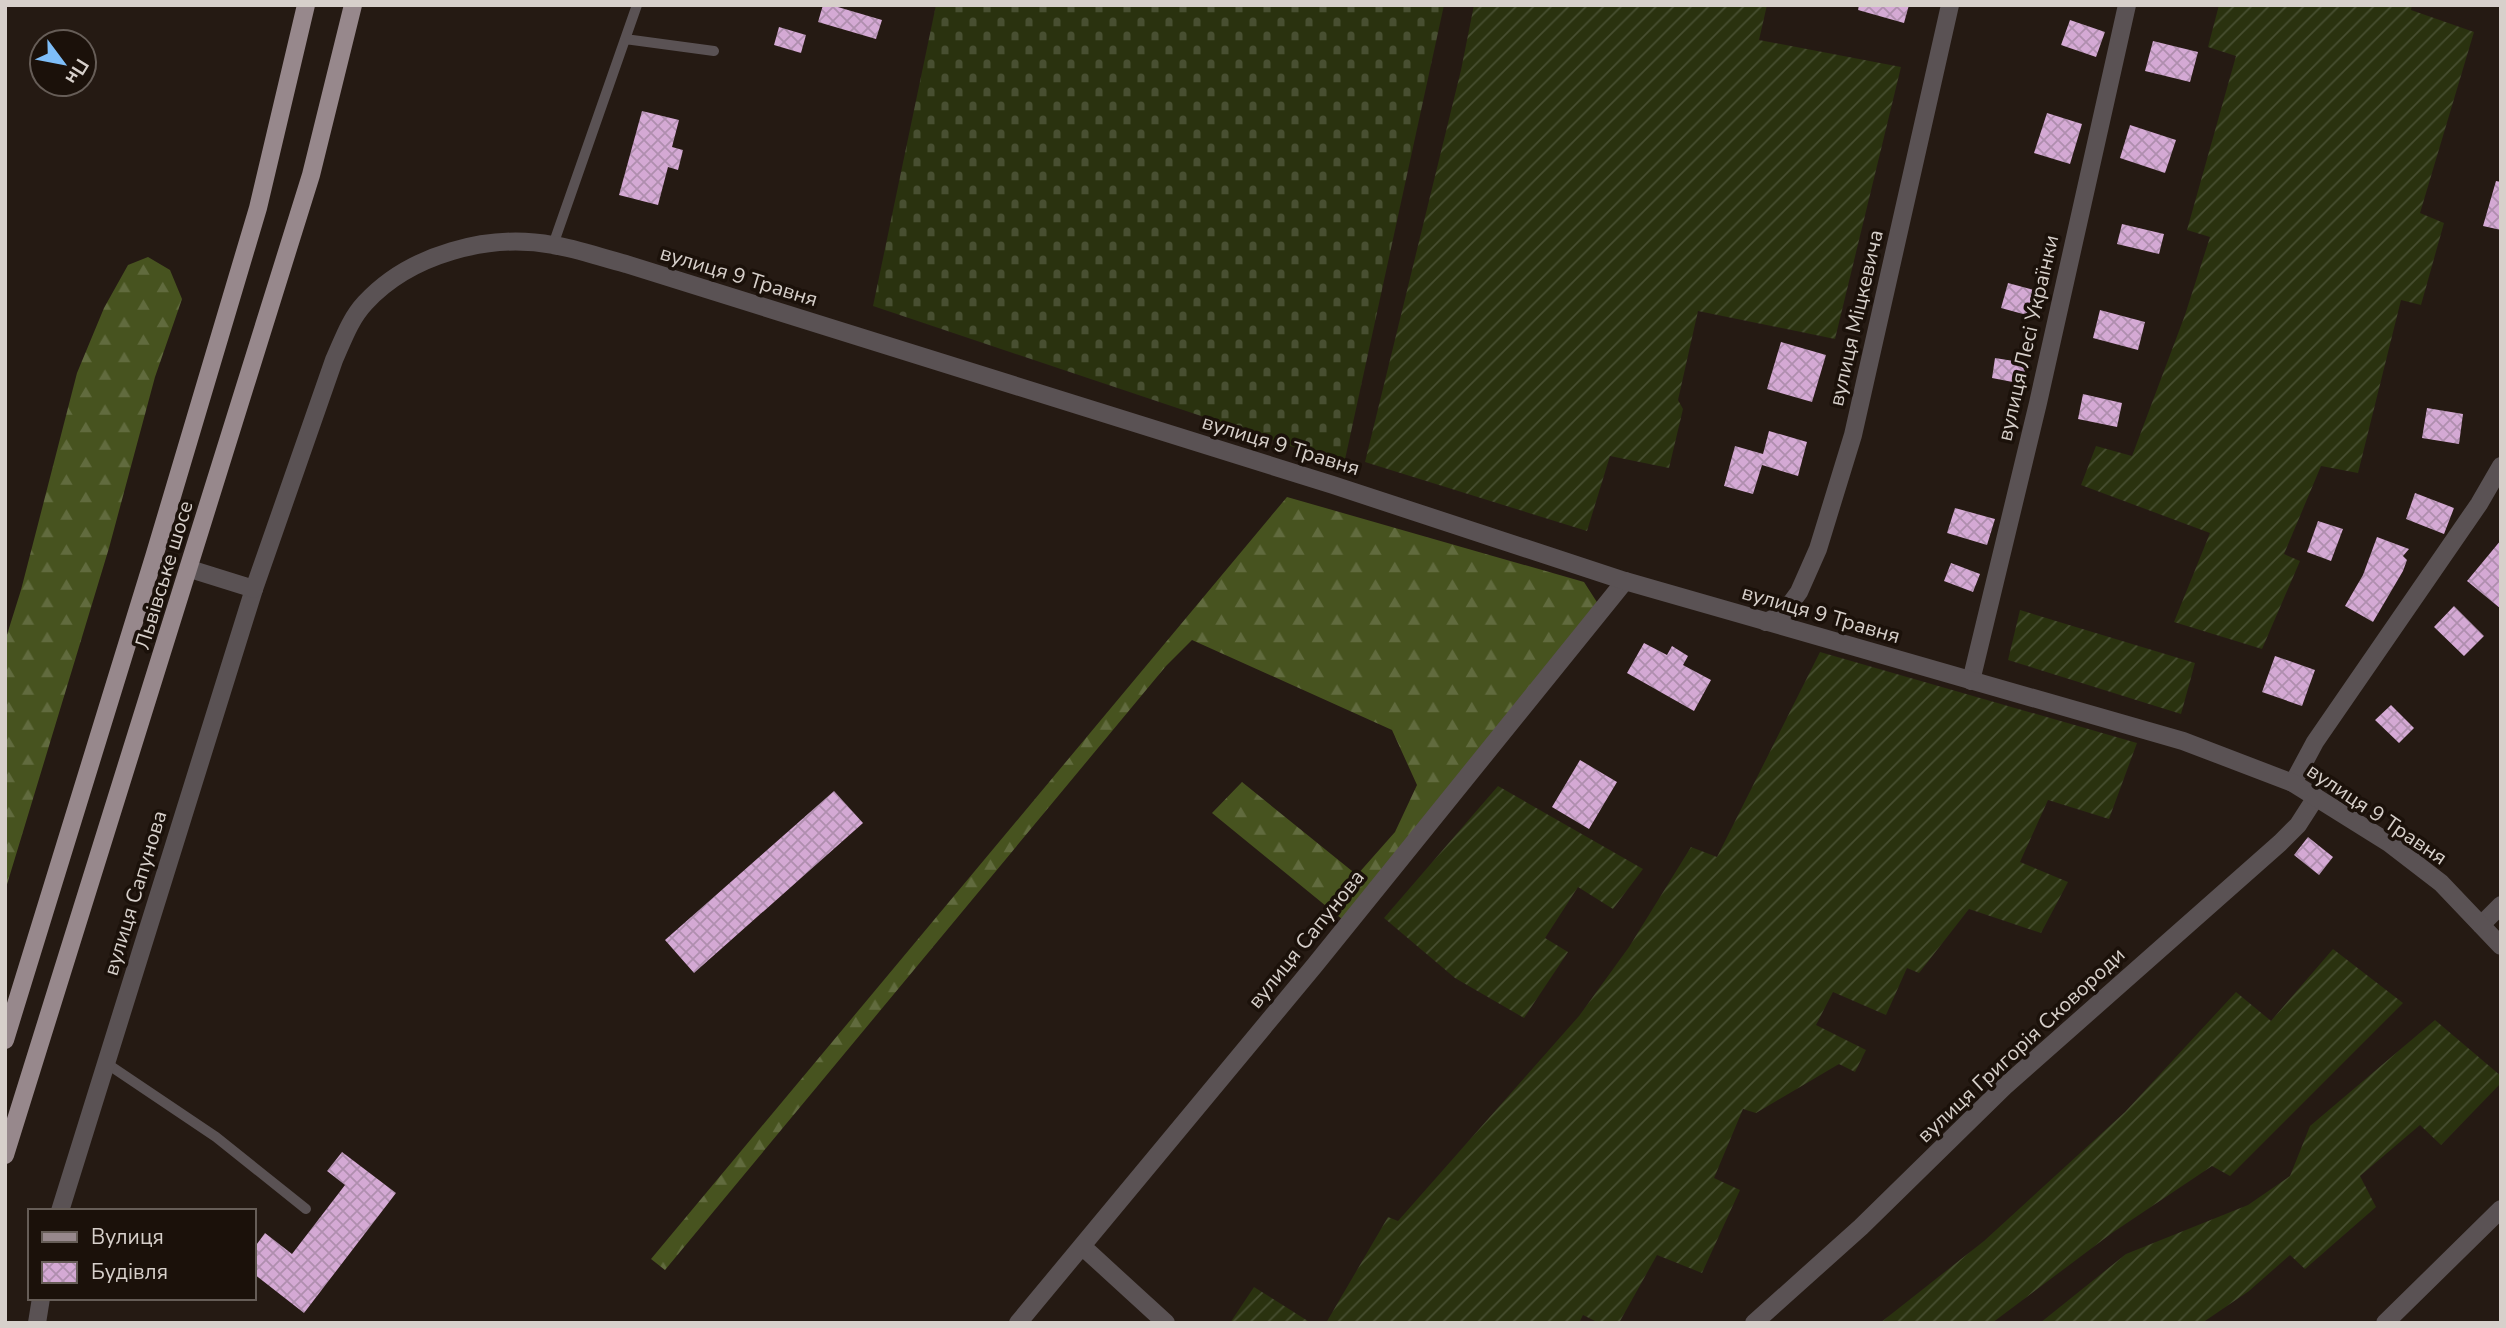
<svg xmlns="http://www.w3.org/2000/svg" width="2506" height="1328" font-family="'Nunito Sans',sans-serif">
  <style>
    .forest { fill: url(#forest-firs) }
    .cemetery { fill: url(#cemetery-stones) }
    .garden { fill: url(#garden-furrows) }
    .building { fill: url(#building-cross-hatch) }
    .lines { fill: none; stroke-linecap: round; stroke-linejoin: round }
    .service { stroke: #5a5254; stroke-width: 10 }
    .minor { stroke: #5a5254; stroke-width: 18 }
    .tertiary { stroke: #5a5254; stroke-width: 18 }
    .primary { stroke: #97888c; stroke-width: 18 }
    .labels { text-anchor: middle; stroke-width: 7; stroke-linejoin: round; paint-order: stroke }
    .street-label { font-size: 21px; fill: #d7d0cb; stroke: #1b110a }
  </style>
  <defs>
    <pattern id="forest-firs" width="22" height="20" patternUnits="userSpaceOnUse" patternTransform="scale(1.75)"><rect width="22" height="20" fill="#47531f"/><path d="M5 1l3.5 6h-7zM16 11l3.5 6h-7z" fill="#616b3e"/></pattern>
    <pattern id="cemetery-stones" width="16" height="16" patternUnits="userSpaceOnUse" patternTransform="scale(1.75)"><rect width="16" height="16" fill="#2a320f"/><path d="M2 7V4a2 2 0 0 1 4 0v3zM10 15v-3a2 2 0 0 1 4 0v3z" fill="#484f31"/></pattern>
    <pattern id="garden-furrows" width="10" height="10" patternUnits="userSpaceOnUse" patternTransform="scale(1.75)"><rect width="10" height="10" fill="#2a320f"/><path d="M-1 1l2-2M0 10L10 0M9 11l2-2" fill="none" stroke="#484f31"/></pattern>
    <pattern id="building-cross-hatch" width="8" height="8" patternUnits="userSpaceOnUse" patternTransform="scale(1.75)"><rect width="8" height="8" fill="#d4a9d4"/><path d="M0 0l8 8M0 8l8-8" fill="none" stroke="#af8eae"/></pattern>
  </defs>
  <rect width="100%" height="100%" fill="#251a13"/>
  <path class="forest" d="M148 257 170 270 182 299 155 377 109 548 5 891V641L21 590 77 373 104 308 128 265Z
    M1287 497 1584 582 1602 610 1348 924 1212 813 1242 782 1357 875 1395 832 1417 785 1392 730 1192 640 1166 666 665 1270 651 1259Z"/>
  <path class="cemetery" d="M936 5H1444L1344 464 873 306Z"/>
  <path class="garden" d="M1474 5H1767L1759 40 1901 67 1835 339 1698 311 1678 400 1683 409 1669 468 1610 456 1587 531 1365 462 1461 70Z
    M2219 5H2412L2411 10 2474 32 2420 213 2444 223 2421 305 2401 300 2358 473 2321 466 2284 554 2300 561 2262 649 2174 622 2210 533 2081 485 2096 446 2132 456 2185 315 2210 237 2187 230 2236 56 2208 47Z
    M2020 610 2195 663 2181 714 2008 660Z
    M1820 652 2137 743 2109 819 2048 800 2020 862 2068 882 2041 933 1969 909 1919 973 1907 968 1886 1015 1833 992 1816 1025 1866 1050 1855 1072 1839 1064 1756 1113 1743 1109 1714 1178 1740 1190 1702 1273 1657 1255 1619 1323H1599L1583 1315 1579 1323H1326L1388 1217 1398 1221 1579 1016 1629 947 1691 847 1717 857Z
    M1498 786 1643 869 1613 909 1578 887 1545 938 1568 952 1524 1018 1455 978 1384 918Z
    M2333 949 2403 1003 2230 1176 2212 1166 2112 1233 1992 1323H1880L1984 1241 2125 1112 2236 992 2271 1021Z
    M2435 1020 2501 1076V1083L2441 1145 2420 1125 2360 1176 2376 1207 2305 1269 2290 1255 2249 1291 2202 1323H2040L2126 1254 2248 1205 2290 1176 2310 1126Z
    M1254 1287 1311 1323H1230Z"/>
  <path class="building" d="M823 5H831L882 20 876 39 818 22Z
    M1859 5H1909L1904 23 1858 10Z
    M2070 20 2105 32 2096 57 2061 45Z
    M779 27 806 35 801 53 774 45Z
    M2153 41 2198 52 2190 82 2145 71Z
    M642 111 679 120 672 147 683 150 678 170 668 167 658 205 619 195Z
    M2047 113 2082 124 2070 164 2034 153Z
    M2130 125 2176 140 2165 173 2120 158Z
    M2496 181 2501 182V230L2483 226Z
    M2122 224 2164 234 2159 254 2117 244Z
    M2008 283 2041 292 2034 317 2001 308Z
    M2100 310 2145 322 2138 350 2093 338Z
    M1781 342 1826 355 1812 402 1767 389Z
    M1995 358 2026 363 2023 384 1992 378Z
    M2083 394 2122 403 2117 427 2078 419Z
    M2427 408 2463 414 2459 444 2422 438Z
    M1769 431 1807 442 1798 476 1762 465 1753 494 1724 486 1735 446 1763 454Z
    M2415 493 2454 508 2444 534 2406 519Z
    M1955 508 1995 519 1987 545 1947 533Z
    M2318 521 2343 529 2331 561 2307 552Z
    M2377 537 2409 549 2403 556 2407 560 2403 571 2373 622 2345 606 2363 575Z
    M2501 540V609L2467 581Z
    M1951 563 1980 574 1973 592 1944 581Z
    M2454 606 2484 636 2464 656 2434 627Z
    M1644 643 1667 655 1672 646 1688 656 1683 665 1711 680 1694 711 1627 673Z
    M2275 656 2315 670 2302 706 2262 692Z
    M2391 705 2414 728 2399 743 2375 720Z
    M1580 760 1617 782 1589 829 1552 807Z
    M834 791 863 823 694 973 665 940Z
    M2308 837 2333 857 2319 875 2294 855Z
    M342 1152 396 1193 304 1313 254 1274V1248L265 1233 292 1254 345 1185 327 1171Z"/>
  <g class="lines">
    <path class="service" d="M625 39 714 51
      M553 245 637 5
      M106 1063 216 1137 306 1209"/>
    <path class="minor" d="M1766 622 1783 614 1799 592 1818 549 1853 435 1950 5
      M1971 681 2038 403 2127 5
      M2293 783 2315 742 2479 504 2501 466
      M2481 925 2501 905
      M60 1211 254 589
      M1083 1247 1166 1323
      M37 1323 41 1298
      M1018 1323 1315 965 1625 581
      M1754 1323 1861 1227 2004 1087 2280 843 2298 825 2316 797
      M2385 1323 2501 1209"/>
    <path class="tertiary" d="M190 569 254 589 334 360C343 340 350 319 365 303 410 254 489 233 553 245 578 249 602 258 626 264L1333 485 1625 581 2183 741 2293 783 2389 843 2441 883 2501 946"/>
    <path class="primary" d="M5 1040 154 557 258 208 306 5
      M5 1155 311 175 353 5"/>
  </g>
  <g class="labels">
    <g class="street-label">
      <text transform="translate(739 276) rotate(17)" y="7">вулиця 9 Травня</text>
      <text transform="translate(1856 318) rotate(-77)" y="7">вулиця Міцкевича</text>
      <text transform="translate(2028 338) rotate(-77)" y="7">вулиця Лесі Українки</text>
      <text transform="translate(1281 445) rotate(17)" y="7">вулиця 9 Травня</text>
      <text transform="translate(164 575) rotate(-73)" y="7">Львівське шосе</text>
      <text transform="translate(1821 614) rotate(16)" y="7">вулиця 9 Травня</text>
      <text transform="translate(2377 814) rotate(34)" y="7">вулиця 9 Травня</text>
      <text transform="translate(135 893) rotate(-73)" y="7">вулиця Сапунова</text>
      <text transform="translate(1306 939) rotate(-51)" y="7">вулиця Сапунова</text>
      <text transform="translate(2021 1045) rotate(-43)" y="7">вулиця Григорія Сковороди</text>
    </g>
  </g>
  <rect width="2506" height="1328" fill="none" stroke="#d7d0cb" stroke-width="14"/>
  <rect x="28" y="1209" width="228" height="91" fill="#1b110a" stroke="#665d57" stroke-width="2"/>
  <rect x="42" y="1232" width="35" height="10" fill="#97888c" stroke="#665d57" stroke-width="2"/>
  <text x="91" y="1244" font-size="21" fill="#d7d0cb">Вулиця</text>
  <rect x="42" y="1262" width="35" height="21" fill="url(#building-cross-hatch)" stroke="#665d57" stroke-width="2"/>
  <text x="91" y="1279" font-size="21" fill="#d7d0cb">Будівля</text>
  <g transform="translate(63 63) rotate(122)"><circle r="33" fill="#1b110a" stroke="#665d57" stroke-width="2"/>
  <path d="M0-5L12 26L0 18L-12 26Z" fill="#7ebef9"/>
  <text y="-10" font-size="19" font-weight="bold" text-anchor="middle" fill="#d7d0cb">Пн</text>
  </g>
</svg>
